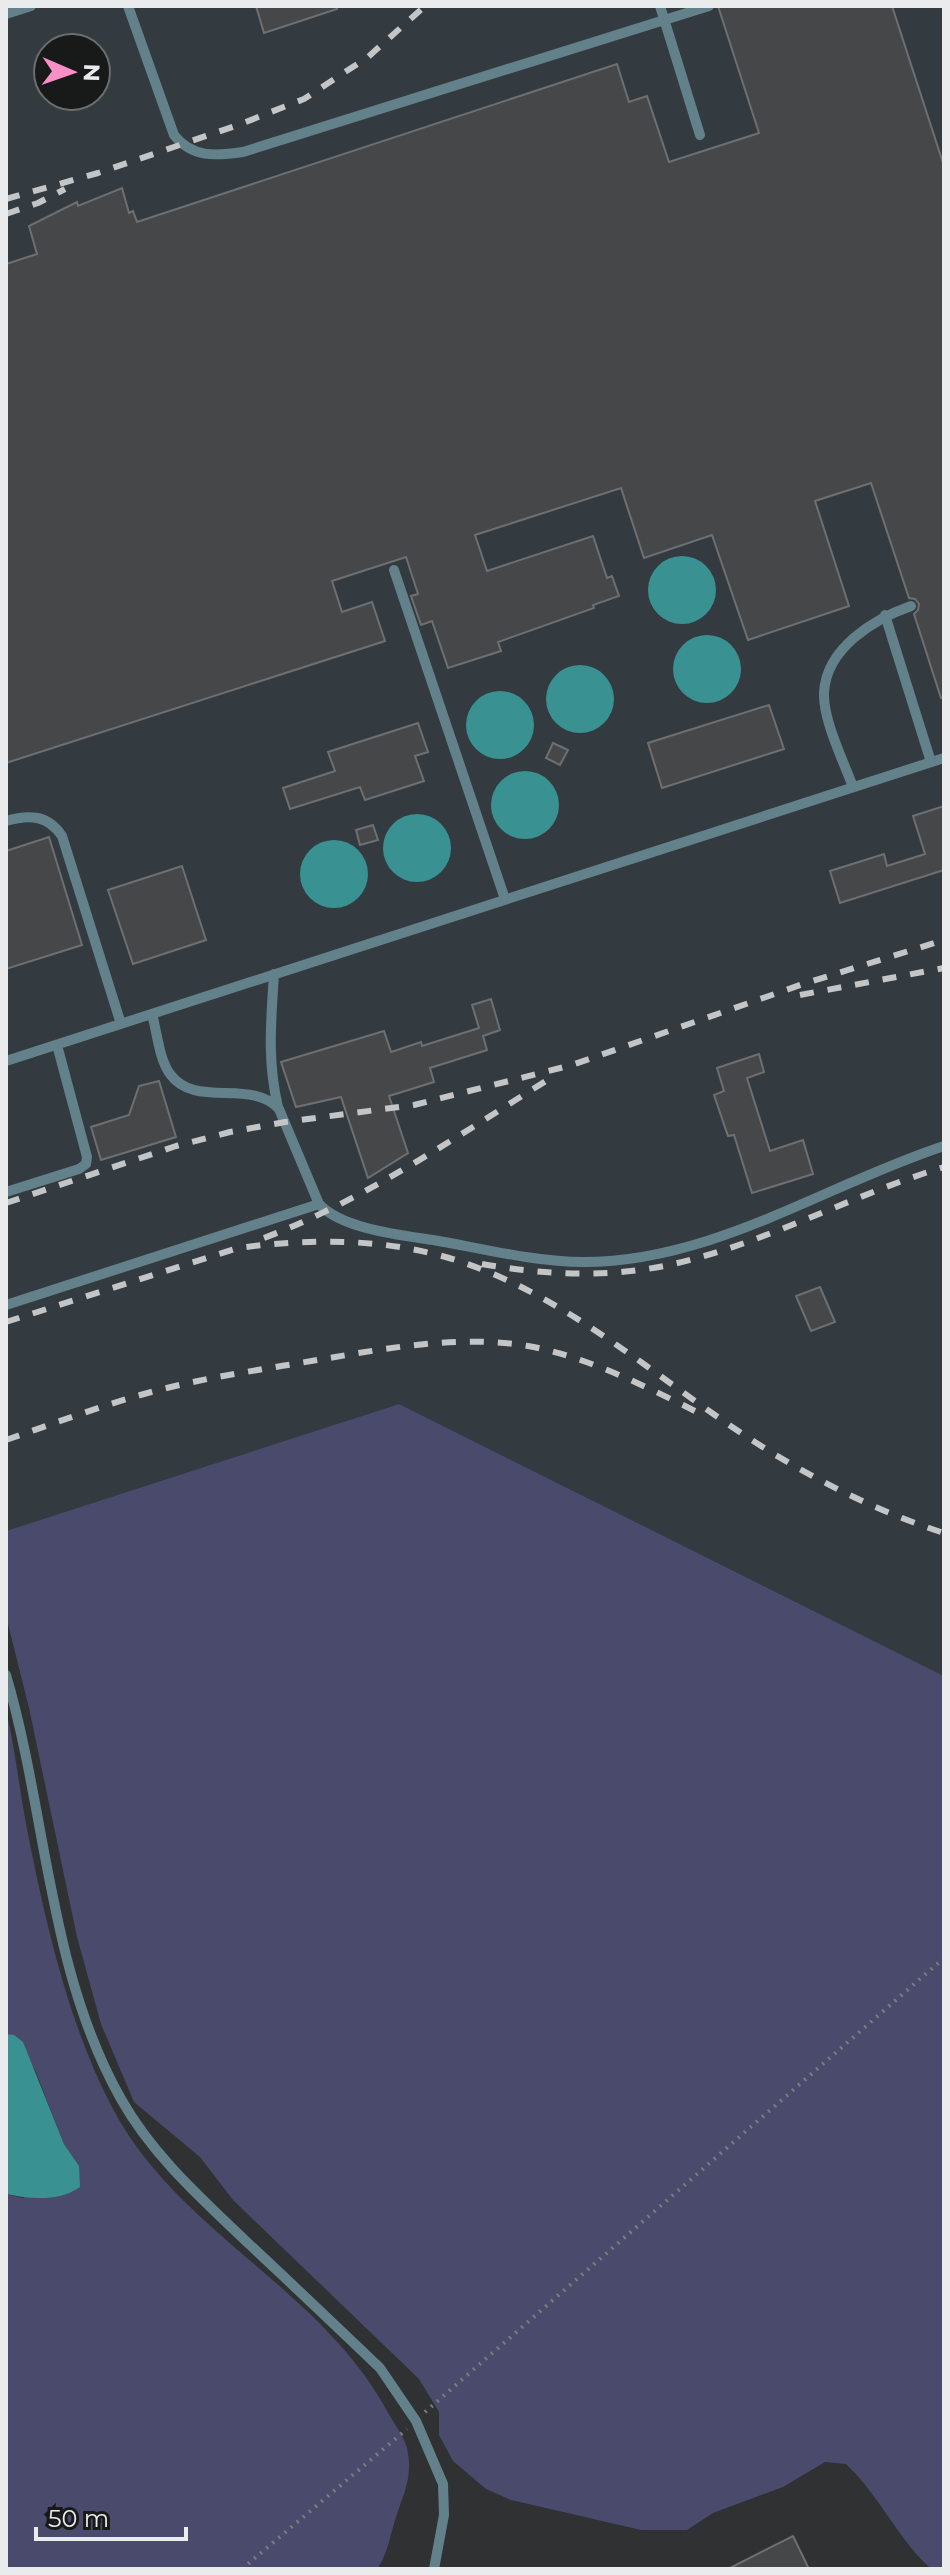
<svg xmlns="http://www.w3.org/2000/svg" width="950" height="2575" font-family="Montserrat,sans-serif">
  <style>
    .built { fill: #343b40; fill-rule: evenodd }
    .green { fill: #494a6c }
    .water { fill: #399192 }
    .building { fill: #464749; stroke: #6d6f71; stroke-width: 2 }
    .lines { fill: none; stroke-linecap: round; stroke-linejoin: round }
    .path { stroke: #7a7c7d; stroke-width: 4; stroke-dasharray: 2 6; stroke-linecap: butt }
    .lane { stroke: #63818a; stroke-width: 10 }
    .rail { stroke: #c4c5c6; stroke-width: 6; stroke-dasharray: 14 14; stroke-linecap: butt }
  </style>
  <rect width="100%" height="100%" fill="#2f3133"/>
  <path class="built" d="M6 6H944V1676L399 1404 6 1531ZM48 48H96V96H48Z"/>
  <path class="green" d="M399 1404 944 1676V2569H931C896 2537 880 2496 846 2464L825 2462 783 2487 713 2513 687 2530H641L511 2500 486 2489 453 2461 439 2435V2412L419 2379 233 2200 200 2157 134 2102 101 2024 77 1937 29 1708 6 1616V1531Z
    M6 1710C15 1748 19 1786 26 1824 44 1916 68 2024 112 2107 176 2231 321 2288 387 2411 393 2422 404 2436 407 2448 414 2480 402 2495 394 2524 389 2540 387 2555 377 2569H6V2194L23 2198 79 2166 64 2144 35 2070 14 2036 6 2034Z"/>
  <path class="water" d="M648 590a34 34 0 1 1 68 0a34 34 0 1 1-68 0Z
    M673 669a34 34 0 1 1 68 0a34 34 0 1 1-68 0Z
    M546 699a34 34 0 1 1 68 0a34 34 0 1 1-68 0Z
    M466 725a34 34 0 1 1 68 0a34 34 0 1 1-68 0Z
    M491 805a34 34 0 1 1 68 0a34 34 0 1 1-68 0Z
    M383 848a34 34 0 1 1 68 0a34 34 0 1 1-68 0Z
    M300 874a34 34 0 1 1 68 0a34 34 0 1 1-68 0Z
    M6 2034 14 2035 23 2042 64 2144 79 2166 80 2187C59 2202 30 2199 6 2194Z"/>
  <path class="building" d="M256 6H337V9L264 33Z
    M718 6H892L944 166V697L941 698 914 614 918 610 919 604 915 599 909 598 871 483 815 501 849 606 748 640 712 535 644 558 621 488 475 535 487 571 593 536 607 578 612 576 619 596 593 605 594 608 498 642 501 651 448 668 432 621 421 625 411 596 418 594 406 557 332 581 342 612 372 602 385 641 6 763V264L37 254 29 226 77 202 78 206 122 188 129 213 133 211 137 222 617 64 629 102 647 96 669 162 759 133Z
    M769 705 784 749 662 788 648 743Z
    M418 723 428 752 415 756 424 781 365 800 360 787 290 809 283 788 335 771 328 752Z
    M553 743 568 750 560 765 546 758Z
    M944 806V870L840 903 830 871 884 854 887 866 925 854 913 816Z
    M373 825 378 840 360 845 356 830Z
    M49 837 82 945 6 969V851Z
    M182 866 206 940 133 964 108 890Z
    M491 999 500 1030 483 1036 487 1050 430 1068 434 1082 389 1096 408 1153 368 1178 341 1097 296 1107 281 1062 384 1031 391 1052 421 1042 422 1046 479 1028 472 1005Z
    M759 1054 764 1072 747 1078 770 1151 803 1140 813 1174 752 1193 734 1135 728 1136 714 1095 724 1091 717 1068Z
    M159 1081 176 1137 101 1160 91 1127 129 1115 139 1086Z
    M820 1287 835 1322 811 1331 796 1296Z
    M793 2536 809 2569H728Z"/>
  <g class="lines">
    <path class="path" d="M425 2412 944 1958
      M242 2569 407 2429"/>
    <path class="lane" d="M128 6 174 135C192 158 216 156 243 152L709 6
      M660 6 700 135
      M6 14 31 6
      M394 570 505 899
      M885 615 931 762
      M853 787C843 760 823 720 824 693 826 648 874 619 911 606
      M6 821C29 814 48 815 62 836L121 1024
      M274 974C271 1021 267 1061 278 1107
      M152 1014C157 1032 159 1059 170 1074 195 1109 251 1078 279 1109L319 1204C342 1229 400 1235 433 1240 480 1248 535 1262 583 1262 713 1262 825 1185 944 1146
      M6 1061 944 758
      M6 1192 79 1169 86 1164 87 1157 57 1045
      M6 1305 319 1204
      M6 1675C47 1814 48 1970 121 2099 153 2156 202 2199 249 2244 293 2285 337 2327 380 2368L416 2421 443 2484 444 2515 434 2569"/>
    <path class="rail" d="M6 199 98 173 238 125 304 99 368 57 425 6
      M6 214 38 203 65 189
      M800 995 944 968
      M6 1203 176 1146 230 1132 285 1122 414 1105 572 1065 803 984 944 940
      M264 1238C367 1199 460 1134 554 1076
      M482 1264C544 1275 608 1278 669 1265 765 1244 851 1195 944 1167
      M6 1322 238 1248C306 1239 376 1238 442 1256 568 1291 665 1388 774 1454 827 1486 885 1514 944 1533
      M6 1440C52 1424 98 1407 144 1394 204 1377 267 1369 329 1358 394 1347 462 1335 528 1346 585 1356 645 1386 697 1412"/>
  </g>
  <rect width="950" height="2575" fill="none" stroke="#eaebec" stroke-width="16"/>
  <g transform="translate(72 72) rotate(92)"><circle r="38" fill="#181919" stroke="#6c6d6d" stroke-width="2"/>
  <path d="M0-6L14 30L0 20L-14 30Z" fill="#fa8fc7"/>
  <text y="-12" font-size="22" font-weight="bold" text-anchor="middle" fill="#eaebec">N</text>
  </g>
  <path d="M36 2527v12h150v-12" fill="none" stroke="#eaebec" stroke-width="4"/>
  <text x="48" y="2527" font-size="24" fill="#eaebec" stroke="#181919" stroke-width="6" paint-order="stroke">50 m</text>
</svg>
